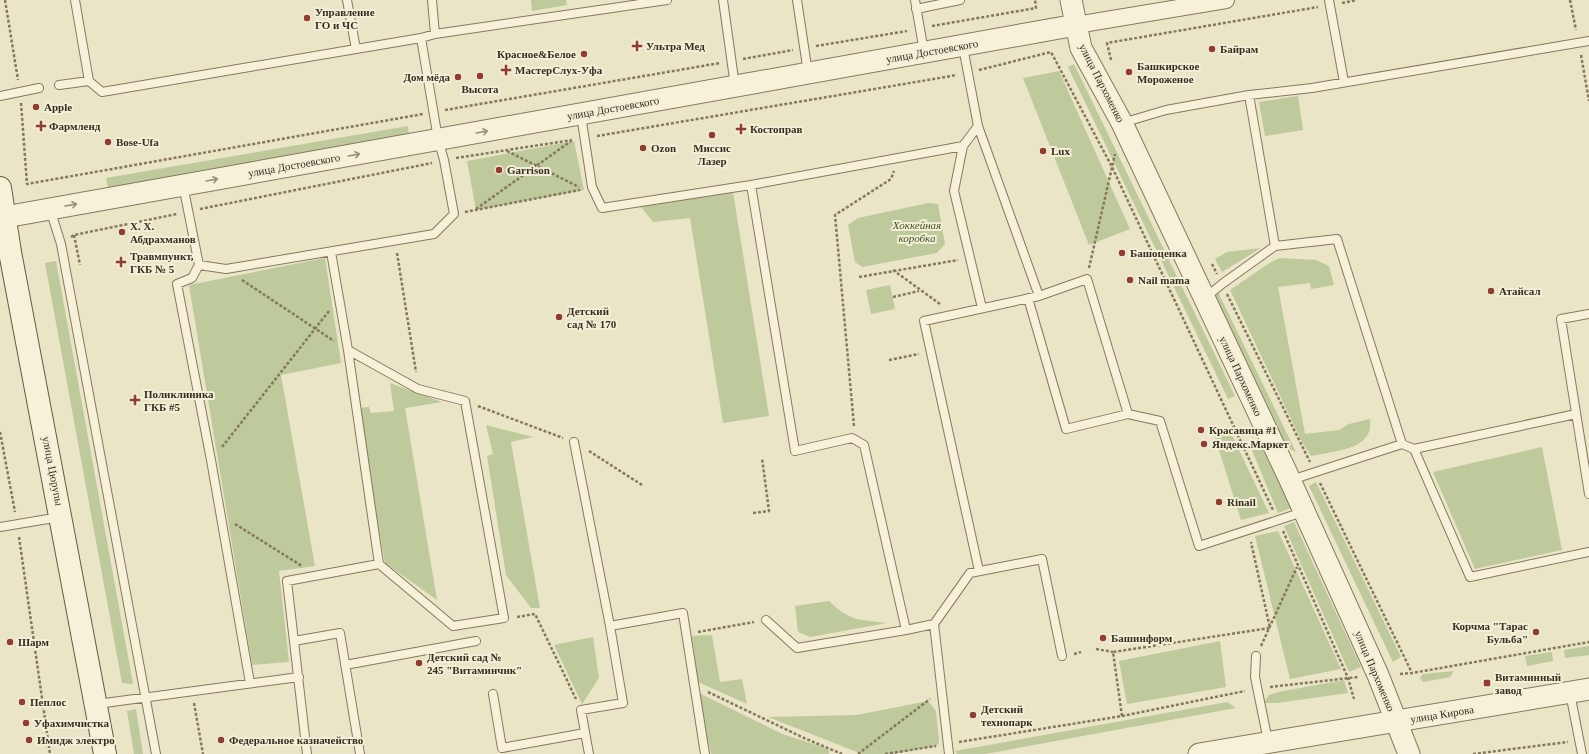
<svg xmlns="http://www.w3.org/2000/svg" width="1589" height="754" font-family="Georgia,serif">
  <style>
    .green { fill: #bec99c }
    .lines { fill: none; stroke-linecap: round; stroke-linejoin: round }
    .service-casing { stroke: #86785e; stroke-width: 10 }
    .minor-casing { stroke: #86785e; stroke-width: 18 }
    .tertiary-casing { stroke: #86785e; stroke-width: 23 }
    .secondary-casing { stroke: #685941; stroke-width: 24 }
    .path { stroke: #86785e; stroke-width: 2.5; stroke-dasharray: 3 2; stroke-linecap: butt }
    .service { stroke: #f7f1da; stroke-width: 8 }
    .minor { stroke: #f7f1da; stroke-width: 16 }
    .tertiary { stroke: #f7f1da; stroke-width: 21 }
    .secondary { stroke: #f7f1da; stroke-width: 22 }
    .oneway { stroke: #97907d }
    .poi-dot { fill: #903c32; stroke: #f3eed6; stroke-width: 1.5 }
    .labels { text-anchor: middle; stroke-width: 4; stroke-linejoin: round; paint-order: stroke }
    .poi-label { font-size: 11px; font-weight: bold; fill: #372e20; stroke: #f3eed6; text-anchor: start }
    .street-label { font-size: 11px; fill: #372e20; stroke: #f3eed6 }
    .park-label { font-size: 11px; font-style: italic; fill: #435228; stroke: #f3eed6 }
  </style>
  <rect width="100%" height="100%" fill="#ebe5c7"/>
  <path class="green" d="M531 0H566L567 5 532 11Z
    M1074 64 1235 396 1228 399 1068 67Z
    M1059 71 1130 229 1089 245 1023 78Z
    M1298 96 1303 130 1265 136 1259 102Z
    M408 126 409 135 108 188 106 178Z
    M574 141 584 190 476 210 467 161Z
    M733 192 769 416 723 423 690 218 653 222 641 207Z
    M928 203 938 204 945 244 937 253 862 267 855 262 848 225 858 218Z
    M1261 248 1222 272 1215 259 1227 252Z
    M325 258 341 363 281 375 315 566 279 571 289 662 252 665 189 285Z
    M1280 258 1316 260 1329 266 1334 285 1311 289 1310 283 1278 287 1305 434 1339 430 1349 424 1370 419C1375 450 1333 451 1311 456L1302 442 1230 290 1271 262Z
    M56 261 133 684 122 683 45 263Z
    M890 285 895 309 871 314 866 290Z
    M1218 292 1296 452 1282 445 1213 300Z
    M390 383 442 402 405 408 437 600 385 563 357 408 369 407 371 413 394 411Z
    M486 425 533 437 511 442 540 608H531L506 575 487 456 493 454Z
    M1211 425 1230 431 1269 513 1241 520Z
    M1264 443 1291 508 1278 513 1251 448Z
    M1542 447 1562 550 1475 569 1433 472Z
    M1316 482 1401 657 1393 662 1309 486Z
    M1294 522 1361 667 1349 672 1284 526Z
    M1278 531 1341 669 1290 679 1255 536Z
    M829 601C849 621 860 620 887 623L810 637 798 632 795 606Z
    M712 635 720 682 742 679 747 704 698 682 692 636Z
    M593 637 599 678 582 704 554 645Z
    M1220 641 1226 687 1127 704 1119 661Z
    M1589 646V655L1565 658 1564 650Z
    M1552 652 1553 661 1527 666 1525 656Z
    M1454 671 1450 677 1423 682 1420 678 1423 674Z
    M1344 680 1348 693 1277 703H1264L1269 695 1278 692Z
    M697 692 782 734 823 747 829 750V754H711Z
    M928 701 936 711 939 742 937 746 892 754H862L768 717 857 715Z
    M1227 702 1236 708 985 754H957L955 751Z
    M136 709 143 754H134L127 711Z"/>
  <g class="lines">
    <g class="service-casing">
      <path id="service" d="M75 0 89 81
        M432 0 435 34
        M723 0 735 86
        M797 0 808 73
        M915 0 924 52
        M1329 0 1344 82
        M916 9 960 0
        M421 38 435 34 667 0
        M963 47 978 126 1039 296 1087 279 1128 414 1160 421 1199 546 1303 512
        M59 85 89 81 102 92 356 49
        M0 96 39 88
        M581 115 592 187 602 208 751 185 963 146 978 126
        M1122 123 1166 110 1249 95 1312 88 1589 41
        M963 146 954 191 982 308
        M183 185 199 265 226 269 434 234 454 214 444 160 438 139 421 38 356 49 347 0
        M751 185 795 451 852 438 864 445 906 630
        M50 209 61 244 156 754
        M1275 246 1337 239 1402 444
        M331 252 348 350 379 564
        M199 265 192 278 177 284 211 460 250 683
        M1028 298 1066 429 1128 414
        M1205 298 1222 284 1275 246 1249 95
        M1589 314 1561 319 1589 494
        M574 442 610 626
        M1414 449 1576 414
        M1291 480 1402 444 1414 449 1470 577 1589 552
        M0 527 60 517
        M979 571 924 321 1039 296
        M766 620 797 648 906 630 934 624 949 754
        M934 624 970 573 1042 559 1062 656
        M294 641 340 633 360 754
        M1256 656 1255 677 1268 741
        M345 665 476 641
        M1570 693 1582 754
        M493 694 502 748 585 733
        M97 704 299 677
        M307 754 287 581 379 564 453 626 504 618 465 401 418 389 348 350
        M589 754 581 710 623 703 610 626 683 613 705 754"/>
    </g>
    <g class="minor-casing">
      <path id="minor" d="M1076 25 1226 0"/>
    </g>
    <g class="tertiary-casing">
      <path id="tertiary" d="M1071 0 1081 48 1122 123 1290 480 1378 675 1409 754
        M0 218 1076 25
        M1199 754 1589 689"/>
    </g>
    <g class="secondary-casing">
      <path id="secondary" d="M0 188 10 252 105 754"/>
    </g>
    <path class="path" d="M5 0 18 80
      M1570 0 1576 30
      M1342 3 1357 0
      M932 26 1036 8 1035 0
      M816 46 907 31
      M1581 55 1589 101
      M743 59 793 50
      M1111 60 1107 43 1318 7
      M979 70 1051 52 1112 167 1273 510
      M21 103 27 184 423 114
      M445 110 720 63
      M597 136 957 75
      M507 151 579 187
      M456 158 572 140
      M200 209 432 163
      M476 209 571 141
      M465 212 580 190
      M74 235 80 265
      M71 237 74 235 177 214
      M397 253 416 372
      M1212 264 1217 274
      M1089 268 1115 154
      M893 270 940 304
      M859 277 958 260
      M242 280 334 341
      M1227 294 1310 462
      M893 297 919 291
      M889 360 919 354
      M478 406 563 438
      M854 426 835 215 891 179 894 171
      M0 432 15 512
      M222 447 329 311
      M589 451 642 485
      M1320 483 1412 673
      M753 513 769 511 762 458
      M235 524 302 566
      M1283 531 1348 678 1354 699
      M19 537 50 754
      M517 617 535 614 576 699
      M698 632 754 622
      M1261 646 1297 567
      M1096 649 1113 652
      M1074 654 1081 652
      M1400 674 1412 673 1589 642
      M1270 687 1358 677
      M708 692 804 738 842 754
      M194 703 203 754
      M1122 716 1113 652 1270 628 1251 542
      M959 742 1122 716 1245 691
      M858 754 930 699
      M885 754 936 746
      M1473 754 1568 742"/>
    <use href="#service" class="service"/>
    <use href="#minor" class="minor"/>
    <use href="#tertiary" class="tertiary"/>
    <use href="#secondary" class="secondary"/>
  </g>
  <defs><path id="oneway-shaft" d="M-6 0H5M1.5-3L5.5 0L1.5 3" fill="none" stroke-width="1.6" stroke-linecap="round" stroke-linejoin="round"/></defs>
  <g class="oneway">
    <use href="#oneway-shaft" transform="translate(482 132) rotate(-10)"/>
    <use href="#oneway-shaft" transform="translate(354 155) rotate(-10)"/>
    <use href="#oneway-shaft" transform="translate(212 180) rotate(-10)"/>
    <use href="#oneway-shaft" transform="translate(71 205) rotate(-10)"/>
  </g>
  <g class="poi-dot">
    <circle cx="307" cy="18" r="4"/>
    <path d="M635 40h4v4h4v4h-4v4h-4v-4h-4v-4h4z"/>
    <circle cx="1212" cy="49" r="4"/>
    <circle cx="584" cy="54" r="4"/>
    <path d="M504 64h4v4h4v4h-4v4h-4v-4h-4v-4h4z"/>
    <circle cx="1129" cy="72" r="4"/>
    <circle cx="480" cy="76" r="4"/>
    <circle cx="458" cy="77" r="4"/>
    <circle cx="36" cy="107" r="4"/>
    <path d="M39 120h4v4h4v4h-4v4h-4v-4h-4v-4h4z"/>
    <path d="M739 123h4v4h4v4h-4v4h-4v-4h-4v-4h4z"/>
    <circle cx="712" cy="135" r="4"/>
    <circle cx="108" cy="142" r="4"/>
    <circle cx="643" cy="148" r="4"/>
    <circle cx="1043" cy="151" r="4"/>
    <circle cx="499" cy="170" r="4"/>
    <circle cx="122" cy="232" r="4"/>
    <circle cx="1122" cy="253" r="4"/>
    <path d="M119 256h4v4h4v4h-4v4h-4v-4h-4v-4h4z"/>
    <circle cx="1130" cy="280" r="4"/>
    <circle cx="1491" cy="291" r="4"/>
    <circle cx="559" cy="317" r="4"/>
    <path d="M133 394h4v4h4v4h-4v4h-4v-4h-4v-4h4z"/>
    <circle cx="1201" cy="430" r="4"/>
    <circle cx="1204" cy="444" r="4"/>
    <circle cx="1219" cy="502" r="4"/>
    <circle cx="1536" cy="632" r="4"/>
    <circle cx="1103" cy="638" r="4"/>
    <circle cx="10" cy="642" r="4"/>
    <circle cx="419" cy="663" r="4"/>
    <rect x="1483" y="679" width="8" height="8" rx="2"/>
    <circle cx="22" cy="702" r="4"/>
    <circle cx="973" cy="715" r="4"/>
    <circle cx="26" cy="723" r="4"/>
    <circle cx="29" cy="740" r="4"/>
    <circle cx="221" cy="740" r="4"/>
  </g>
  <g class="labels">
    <g class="poi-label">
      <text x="315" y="16">Управление<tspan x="315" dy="13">ГО и ЧС</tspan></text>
      <text x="646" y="50">Ультра Мед</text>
      <text x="1220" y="53">Байрам</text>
      <text x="576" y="58" text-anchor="end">Красное&amp;Белое</text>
      <text x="1137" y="70">Башкирское<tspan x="1137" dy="13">Мороженое</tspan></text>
      <text x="515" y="74">МастерСлух-Уфа</text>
      <text x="450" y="81" text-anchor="end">Дом мёда</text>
      <text x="480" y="93" text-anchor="middle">Высота</text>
      <text x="44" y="111">Apple</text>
      <text x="49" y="130">Фармленд</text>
      <text x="750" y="133">Костоправ</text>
      <text x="116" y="146">Bose-Ufa</text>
      <text x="651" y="152">Ozon</text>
      <text x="712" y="152" text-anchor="middle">Миссис<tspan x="712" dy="13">Лазер</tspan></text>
      <text x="1051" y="155">Lux</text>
      <text x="507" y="174">Garrison</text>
      <text x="130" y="230">Х. Х.<tspan x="130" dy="13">Абдрахманов</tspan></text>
      <text x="1130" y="257">Башоценка</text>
      <text x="130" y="260">Травмпункт,<tspan x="130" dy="13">ГКБ № 5</tspan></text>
      <text x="1138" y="284">Nail mama</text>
      <text x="1499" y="295">Атайсал</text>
      <text x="567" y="315">Детский<tspan x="567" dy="13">сад № 170</tspan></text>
      <text x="144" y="398">Поликлиника<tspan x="144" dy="13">ГКБ #5</tspan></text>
      <text x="1209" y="434">Красавица #1</text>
      <text x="1212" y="448">Яндекс.Маркет</text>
      <text x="1227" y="506">Rinail</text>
      <text x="1528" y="630" text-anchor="end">Корчма "Тарас<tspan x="1528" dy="13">Бульба"</tspan></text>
      <text x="1111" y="642">Башинформ</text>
      <text x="18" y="646">Шарм</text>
      <text x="427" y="661">Детский сад №<tspan x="427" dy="13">245 "Витаминчик"</tspan></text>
      <text x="1495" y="681">Витаминный<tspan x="1495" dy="13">завод</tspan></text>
      <text x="30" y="706">Пеплос</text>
      <text x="981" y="713">Детский<tspan x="981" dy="13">технопарк</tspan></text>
      <text x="34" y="727">Уфахимчистка</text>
      <text x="37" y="744">Имидж электро</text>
      <text x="229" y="744">Федеральное казначейство</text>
    </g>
    <g class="street-label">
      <text transform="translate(932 51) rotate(-10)" y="4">улица Достоевского</text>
      <text transform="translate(1102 83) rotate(63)" y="4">улица Пархоменко</text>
      <text transform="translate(613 108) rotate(-10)" y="4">улица Достоевского</text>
      <text transform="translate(294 165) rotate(-10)" y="4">улица Достоевского</text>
      <text transform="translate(1241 376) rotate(65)" y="4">улица Пархоменко</text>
      <text transform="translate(53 471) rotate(79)" y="4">улица Цюрупы</text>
      <text transform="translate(1375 671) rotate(67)" y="4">улица Пархоменко</text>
      <text transform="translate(1442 714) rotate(-9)" y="4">улица Кирова</text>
    </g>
    <g class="park-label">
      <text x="917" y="229">Хоккейная<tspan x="917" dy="13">коробка</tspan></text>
    </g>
  </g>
</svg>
